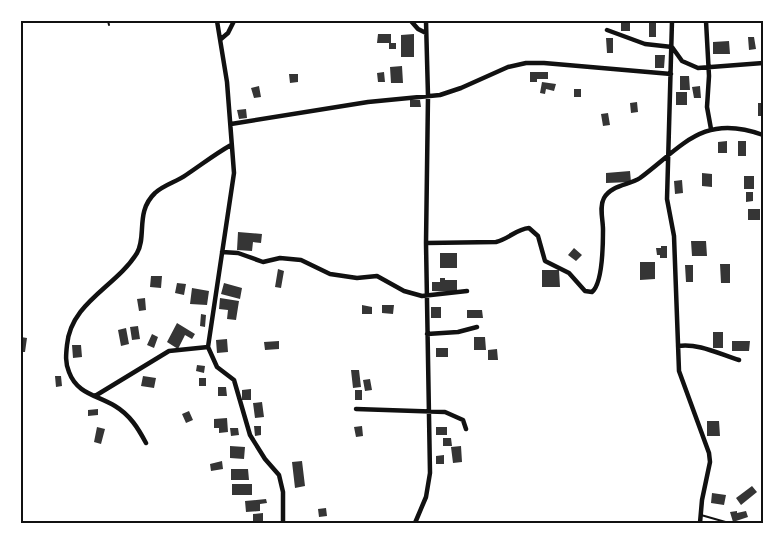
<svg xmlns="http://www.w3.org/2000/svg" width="784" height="544" font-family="'Roboto Condensed',sans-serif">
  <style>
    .building { fill: #353535 }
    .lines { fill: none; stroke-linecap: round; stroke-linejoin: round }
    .service { stroke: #111; stroke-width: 2 }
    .minor { stroke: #111; stroke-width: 4.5 }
    .neatline { fill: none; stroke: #111; stroke-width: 2 }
  </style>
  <rect width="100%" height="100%" fill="#fff"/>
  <path class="building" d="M621 21H630V31H621Z
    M649 21H656V37H649Z
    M378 34H391V43H396V49H389V43H377Z
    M414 34V57H401V35Z
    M748 37H754L756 49 749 50Z
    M606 38H613V53H607Z
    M729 41 730 54H713V42Z
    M655 55H665L664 68H655Z
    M402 66 403 83H391L390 67Z
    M384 72 385 82H378L377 73Z
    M530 72H548V79H537V82H530Z
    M289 74H298V82L290 83Z
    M680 76H689L690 90H680Z
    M542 82 556 84 554 91 546 89 545 94 540 93Z
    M259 86 261 97 254 98 251 88Z
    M700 86 701 98H694L692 87Z
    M574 89H581V97H574Z
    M676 92H687V105H676Z
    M410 100H420L421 107H410Z
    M637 102 638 112 631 113 630 103Z
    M758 103H763V116H758Z
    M246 109 247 118 239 119 237 110Z
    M608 113 610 125 603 126 601 114Z
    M727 141V153H718V142Z
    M738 141H746V156H738Z
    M630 171 631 182 606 183V173Z
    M702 173 712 174V187L702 186Z
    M744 176H754V189H744Z
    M682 180 683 193 675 194 674 181Z
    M746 192H753V201L746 202Z
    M748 209H760V220H748Z
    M238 232 262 234 261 243 253 242 252 251 237 250Z
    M691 241H706L707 256H692Z
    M661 246H667V258H660V255H657L656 248H661Z
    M574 248 582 255 576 261 568 255Z
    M440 253H457V268H440Z
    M640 262H655V279L640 280Z
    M720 264H730V283H721Z
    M685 265H693V282H686Z
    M278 269 284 271 281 288 275 287Z
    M542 270H559L560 287H542Z
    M151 276H162L161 288 150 287Z
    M440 278H445V280H457V292L432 291V282H440Z
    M177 283 186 284 184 295 175 293Z
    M224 283 242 288 240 299 221 294Z
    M192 288 209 291 207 305 190 304Z
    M145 298 146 310 139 311 137 299Z
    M220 298 239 301 236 320 227 319 228 310 219 309Z
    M362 305 372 307V314H362Z
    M382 305H394L393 314 382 313Z
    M431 307H441V318H431Z
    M467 310H482L483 318H467Z
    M201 314 206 315 205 327 200 326Z
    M177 323 195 334 192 339 185 335 178 349 167 342Z
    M138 326 140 339 132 340 130 327Z
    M126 328 129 344 121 346 118 330Z
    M713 332H723V348H713Z
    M152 334 158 337 154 348 147 345Z
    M21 337 27 338 25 352H21Z
    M474 337H485L486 350H474Z
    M227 339 228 352 217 353 216 340Z
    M279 341V349L265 350 264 342Z
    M732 341H750L749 351H732Z
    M72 345H81L82 357 73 358Z
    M436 348H448V357H436Z
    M497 349 498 360H488V350Z
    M197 365 205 366 204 373 196 371Z
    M351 370H359L361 387 353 388Z
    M55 376H61L62 386 56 387Z
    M143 376 156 378 154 388 141 386Z
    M199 378H206V386H199Z
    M370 379 372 390 365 391 363 380Z
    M218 387H226L227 396H218Z
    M251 389V400H242V390Z
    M355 390H362V400H355Z
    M262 402 264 417 255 418 253 403Z
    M98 409V415L88 416V410Z
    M189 411 193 420 186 423 182 414Z
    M227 418 228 432 219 433V428H214V419Z
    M707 421H719L720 436H707Z
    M254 426H261V435L255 436Z
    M362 426 363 436 356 437 354 427Z
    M97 427 105 429 101 444 94 442Z
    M436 427H447V435H436Z
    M230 428H238L239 435 231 436Z
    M443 438H451L452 446H443Z
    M230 446 245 447 244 459 230 458Z
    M461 446 462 462 453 463 451 447Z
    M444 455V464H436V456Z
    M222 461 223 469 211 471 210 464Z
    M302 461 305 486 295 488 292 462Z
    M231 469H248L249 480H231Z
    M232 484H252V495H232Z
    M752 486 757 492 741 505 736 498Z
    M712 493 726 495 724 505 711 503Z
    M266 499 267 503 260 504V511L246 512 245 501Z
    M326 508 327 516 319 517 318 509Z
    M737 511V513L746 511 748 517 733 522 730 512Z
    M263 513V521L253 522V514Z"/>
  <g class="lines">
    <path class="service" d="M108 21 109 25
      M701 515 729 523"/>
    <path class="minor" d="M217 21 227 82 234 173 208 347 217 367 234 380 250 435 265 459 279 475 283 492V523
      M411 21 418 29 426 33
      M672 21 667 199 674 236 679 371 709 453 710 462 702 500 700 523
      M706 21 709 76 707 107 711 129
      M607 30 645 44 672 47 682 61 698 68 763 63
      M221 39 228 33 234 21
      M231 124 368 102 440 95 461 88 508 67 526 63H544L671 74
      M426 243 496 242C509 239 516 229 529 228L538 236 545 261 569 273 585 291 592 292C603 283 603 244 603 230 603 219 599 207 604 198 611 185 630 185 640 178 683 146 703 113 763 135
      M222 252 238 253 263 262 280 258 301 260 330 274 357 278 377 276 404 291 422 296 467 291
      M427 334 458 332 477 327
      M678 346C699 343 719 354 739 360
      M95 396 169 351 208 347
      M356 409 445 412 463 420 466 429
      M146 443C138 428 130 415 115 406 97 395 77 394 69 372 65 363 66 354 67 345 71 302 116 287 137 253 147 236 135 212 155 193 163 185 176 182 186 175 201 165 215 154 231 145
      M415 523 426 497 430 473 426 243 428 96 426 21"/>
  </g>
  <rect width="784" height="544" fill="none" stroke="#ffffff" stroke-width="45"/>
  <rect x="22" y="22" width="740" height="500" class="neatline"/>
</svg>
